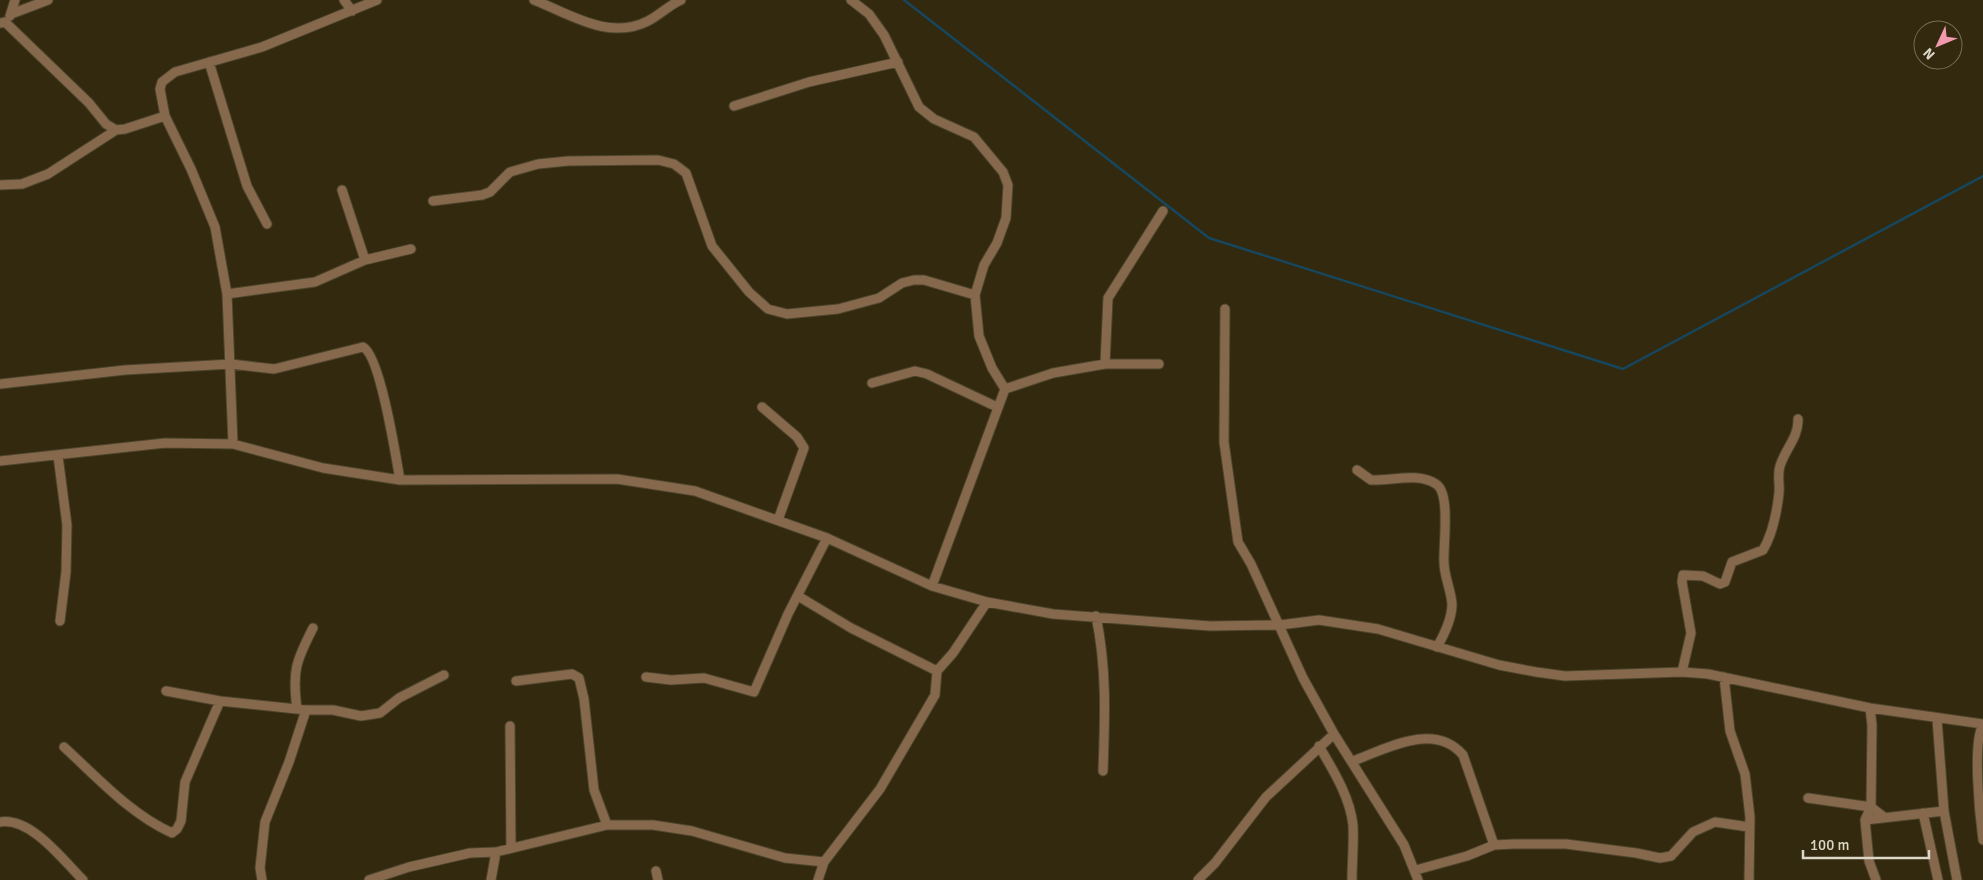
<svg xmlns="http://www.w3.org/2000/svg" width="1983" height="880" font-family="Signika,sans-serif">
  <style>
    .lines { fill: none; stroke-linecap: round; stroke-linejoin: round }
    .stream { stroke: #17475f; stroke-width: 2.5 }
    .minor-casing { stroke: #4d452c; stroke-width: 11 }
    .minor { stroke: #86694c; stroke-width: 9 }
  </style>
  <rect width="100%" height="100%" fill="#32290e"/>
  <g class="lines">
    <path class="stream" d="M904 0 1209 238 1623 369 1983 176"/>
    <g class="minor-casing">
      <path id="minor" d="M344 0 352 11
        M534 0C570 14 609 41 648 21 660 15 669 5 681 0
        M851 0 869 14 884 35 919 107 934 119 974 137 1003 172 1008 185 1006 218 997 243 984 265 975 295 979 336 992 368 1005 389
        M11 14 48 0
        M10 16 15 0
        M0 23 5 22 89 103 106 124 116 130 125 129 165 116
        M209 62 247 186 267 224
        M734 106 809 82 898 62
        M0 185 22 184 48 174 116 130
        M342 190 365 260
        M433 201 482 195 490 192 510 172 538 164 568 161 658 160 674 164 686 173 712 246 749 292 768 309 787 314 838 309 879 298 902 283 914 280H924L975 295
        M227 294 315 282 365 260 411 249
        M1225 309 1224 442 1238 542 1251 564 1303 678 1334 734 1404 845 1418 880
        M1105 364 1108 298 1163 211
        M872 383 915 371 927 374 997 407
        M0 384 125 370 231 364 274 369 363 347C380 355 396 457 400 480
        M762 407 797 437 804 448 778 520
        M233 444 227 294 215 227 191 169 165 116 160 89 162 82 175 72 262 47 377 0
        M58 456 67 525 66 572 60 621
        M0 461 165 443 233 444 323 468 400 480 617 479 695 491 827 538 932 586 987 602 1053 614 1210 626 1280 625 1319 620 1378 629 1499 665 1536 672 1565 676 1682 672 1708 674 1870 708 1983 724
        M1357 470 1371 480C1391 481 1418 472 1436 484 1451 493 1443 545 1444 562 1444 576 1451 590 1452 604 1452 618 1444 635 1437 647
        M932 586 1005 389 1053 373 1105 364H1159
        M798 596 851 628 937 671
        M1096 616C1107 669 1105 717 1103 771
        M1682 672 1691 633 1682 582 1683 575 1703 576 1720 584 1725 582 1732 562 1763 550C1772 535 1777 511 1779 493 1780 484 1777 475 1780 466 1785 449 1799 437 1798 419
        M646 677 671 680 704 678 754 692 788 614 827 538
        M1724 677 1730 731 1745 774 1750 817 1749 880
        M516 681 572 674 579 678 584 699 594 790 607 825
        M166 691 220 701 306 710 289 762 265 822 260 868 262 880
        M1870 708 1872 725 1871 807 1865 820 1869 861 1876 880
        M297 709C292 671 296 661 313 628
        M306 710H333L361 716 380 713 399 698 444 675
        M1937 719 1944 811 1957 880
        M1983 725C1972 742 1980 818 1983 840
        M510 726 511 848
        M1319 746C1333 770 1350 797 1353 825 1354 843 1352 862 1352 880
        M64 747C97 777 130 814 172 833L177 829 181 821 185 782 220 701
        M1353 761C1386 749 1434 721 1463 755L1494 845
        M1808 798 1871 807 1884 817
        M1923 813 1938 880
        M1865 820 1944 811
        M0 822C31 817 63 860 83 880
        M1416 870 1467 856 1494 845 1514 844H1566L1636 853 1660 858 1671 856 1693 832 1715 822 1749 827
        M656 871 658 880
        M369 880 409 867 470 853 496 852 607 825H653L692 831 785 858 824 862
        M491 880 496 852
        M818 880 824 862 880 789 935 695 937 671 953 653 987 602
        M1198 880 1215 863 1266 797 1334 734"/>
    </g>
    <use href="#minor" class="minor"/>
  </g>
  <g transform="translate(1938 45) rotate(226)"><circle r="24" fill="#32290e" stroke="#766f58"/>
  <path d="M0-4L9 19L0 12L-9 19Z" fill="#f29aad"/>
  <text y="-8" font-size="14" font-weight="bold" text-anchor="middle" fill="#dcd7c7">N</text>
  </g>
  <path d="M1803 850v8h126v-8" fill="none" stroke="#dcd7c7" stroke-width="2.5"/>
  <text x="1810" y="850" font-size="15" fill="#dcd7c7" stroke="#32290e" stroke-width="4" paint-order="stroke">100 m</text>
</svg>
